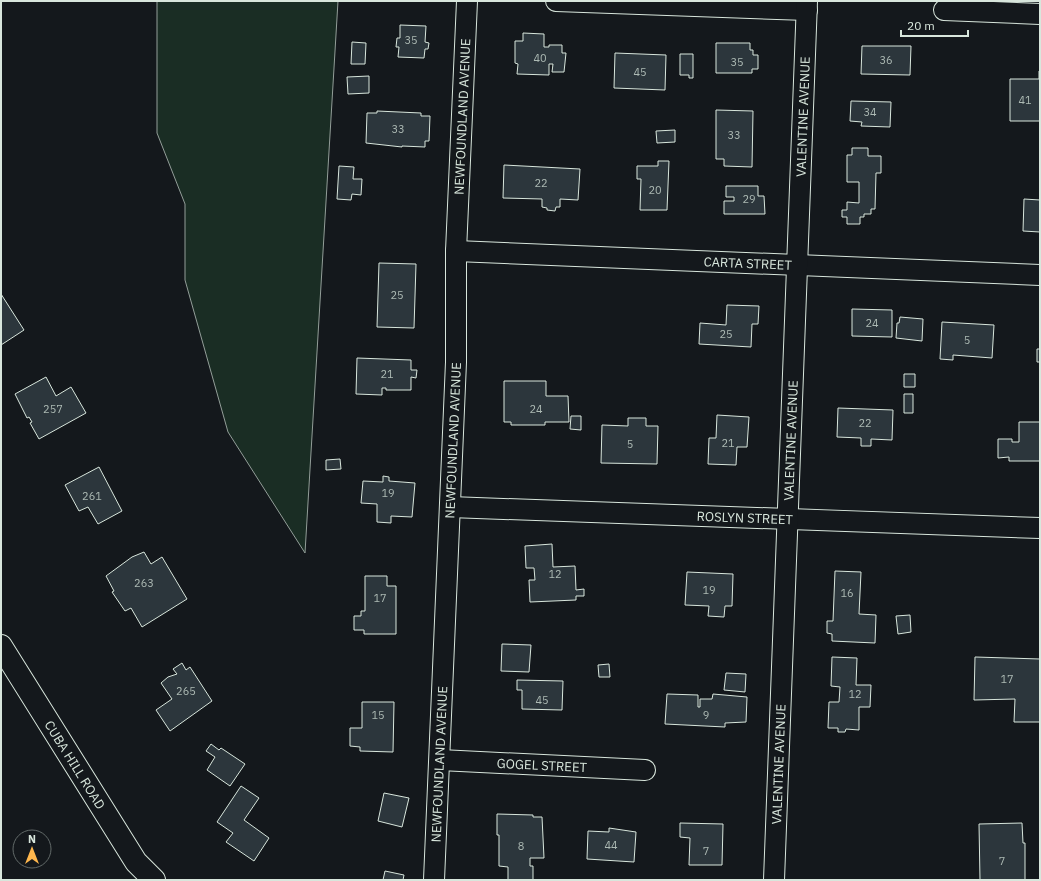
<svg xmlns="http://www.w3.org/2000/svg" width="1041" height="881" font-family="'IBM Plex Sans',sans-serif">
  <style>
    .green { fill: #1a2d24; stroke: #939e99 }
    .building { fill: #2c363c; stroke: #d8e6dc }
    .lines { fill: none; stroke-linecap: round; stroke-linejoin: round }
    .street-casing { stroke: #d8e6dc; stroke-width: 22 }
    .secondary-casing { stroke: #d8e6dc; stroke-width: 24 }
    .street { stroke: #14181c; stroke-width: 20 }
    .secondary { stroke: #14181c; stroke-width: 22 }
    .labels { text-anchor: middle; stroke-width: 3; stroke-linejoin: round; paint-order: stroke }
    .number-label { font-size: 11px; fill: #adbab4 }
    .street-label { font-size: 13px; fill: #d8e6dc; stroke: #14181c }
  </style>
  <rect width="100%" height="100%" fill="#14181c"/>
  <path class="green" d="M157 1H338L305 553 228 432 185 280V204L157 133Z"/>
  <path class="building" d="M400 25 426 26 425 42 429 43 428 49H425L424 58 398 57 399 47H396L397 38H400Z
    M523 33 544 34V47H549V45H562V53H566L564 72H552L553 64H549V75L517 74 518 64 515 63V41H523Z
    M352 42 366 43 365 64H351Z
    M716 43H750V50H753V55H758V69H752V73H716Z
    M862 46H911L910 75 861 74Z
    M615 53 666 55 665 90 614 88Z
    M680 54H693V78H689V75H680Z
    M1039 71H1040V121H1010V79H1039Z
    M369 76V93L348 94 347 77Z
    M851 101 891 102 890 127 861 126 862 122 850 121Z
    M716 110 753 111 752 167 724 166V159H716Z
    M377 111 421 113V116H430L429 141H425V147L402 146V147L366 143 367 113H377Z
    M675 130V142L657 143 656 131Z
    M852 148H868V156H881V173H876L875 209H871V214H864V217H860V224H847V217H842V210H847V202L859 203V182H847V155H852Z
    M658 161H669L667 210H640L641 179H637V166H658Z
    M504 165 580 169 578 200 560 199V207H556L555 211 547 210V208L542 207V199L503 198Z
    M339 166 354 167 353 179H362L361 195 352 194 351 200 337 199Z
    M726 186H758V196H764L765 214H724V201H734V197H726Z
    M1024 199 1040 200V232L1023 231Z
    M379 263 416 264 414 328 377 327Z
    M1 294 24 330 1 345Z
    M727 305 759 306 758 324H752L751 347 699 344 700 323 726 325Z
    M852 309 892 310V337L852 336Z
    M900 317 923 319 922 341 896 338 897 323H899Z
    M942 322 994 325 992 358 953 355V360L940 359Z
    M1037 349H1040V362H1037Z
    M357 358 411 360V370H417L416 378 411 377V390H386V388H382V395L356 394Z
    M904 374H915V387H904Z
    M46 377 56 396 71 387 86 413 39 439 30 423 32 422 29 417 27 418 15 394Z
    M504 381H546V396H568L569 422H545V425H511V422H504Z
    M904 394H913V413H904Z
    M838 408 893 410 892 440 871 439V446H861V438L837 437Z
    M717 415 749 417 747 447H737L736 465 708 464 709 438H716Z
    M571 416H581V430L570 429Z
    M628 418H646V426H658L657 464 601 463 602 425 628 426Z
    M1019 422H1040V461H1009V457L998 458V439H1012V442H1019Z
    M340 459 341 469 326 470V460Z
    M99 467 122 511 98 524 88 507 79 511 65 485Z
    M383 476 389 477V481L415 483 412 517 391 516V523L377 522V504L361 503 363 481 383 482Z
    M552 544 553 567 575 566 576 590 584 589V596H576V600L530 602 529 580H535L534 568H526L525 546Z
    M144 552 151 564 162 557 187 599 142 627 131 608 125 611 112 592 114 591 106 576 132 557Z
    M835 571 861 572 859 614 876 615 875 643 832 641V634L827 633V621H833Z
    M687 572 733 574 732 606H725L724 617 708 616 709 606 685 605Z
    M365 576H387V586H396V634H364V630H354V616H361V611H365Z
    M910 615 911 632 898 634 896 616Z
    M502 644 531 645 529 672 501 671Z
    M832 657 857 658 856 685H871L870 707H859V730L846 729 845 732H838V728H828L829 702H839L840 687 831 686Z
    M975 657 1040 659V722H1014L1015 699 974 700Z
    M182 663 186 670 190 667 212 701 170 731 156 710 172 699 161 683 168 677 177 674 173 669Z
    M609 664 610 677H599L598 665Z
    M726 673 746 674 745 692 724 690Z
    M517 680 563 681 562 710 522 709V690H517Z
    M667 694 698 695V707H700V699H712L713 694 747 697 746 722 725 723V727L665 724Z
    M362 702H394L393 752 360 751V747L350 746V728H362Z
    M211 744 219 750 221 748 245 764 230 786 207 770 215 757 206 751Z
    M241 786 259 798 244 820 269 838 254 861 226 842 233 833 217 822Z
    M384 793 409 798 402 827 378 821Z
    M497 814 533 815V817H542L544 858H530V866H533V880H508V867L499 866V835H497Z
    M680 823 723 824 722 865H689L690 838 680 837Z
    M1022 823 1023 843H1025V880H980L979 824Z
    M609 828 636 832 634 862 587 859 588 831 609 832Z
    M385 871 404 875 403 880H383Z"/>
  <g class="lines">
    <g class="street-casing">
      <g id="street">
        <path d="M556 1 807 10"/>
        <path d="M944 10 1040 14"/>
        <path id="s1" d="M456 251 1040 275"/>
        <path id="s2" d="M450 507 1040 528"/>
        <path id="s3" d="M440 760 645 770"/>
        <path id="s4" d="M434 880 456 362V251L467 1"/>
        <path id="s5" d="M774 880 807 1"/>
      </g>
    </g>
    <g class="secondary-casing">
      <g id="secondary">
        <path id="s6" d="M1 646 136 862 154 880"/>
      </g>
    </g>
    <use href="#street" class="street"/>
    <use href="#secondary" class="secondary"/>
  </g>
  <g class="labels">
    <g class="number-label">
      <text x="411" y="44">35</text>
      <text x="540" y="62">40</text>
      <text x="886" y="64">36</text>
      <text x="737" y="66">35</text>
      <text x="640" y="76">45</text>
      <text x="1025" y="104">41</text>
      <text x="870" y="116">34</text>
      <text x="398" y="133">33</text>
      <text x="734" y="139">33</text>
      <text x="541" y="187">22</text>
      <text x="655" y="194">20</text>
      <text x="749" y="203">29</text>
      <text x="397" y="299">25</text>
      <text x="872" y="327">24</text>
      <text x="726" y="338">25</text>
      <text x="967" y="344">5</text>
      <text x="387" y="378">21</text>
      <text x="53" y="413">257</text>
      <text x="536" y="413">24</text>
      <text x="865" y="427">22</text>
      <text x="728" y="447">21</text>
      <text x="630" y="448">5</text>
      <text x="388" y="497">19</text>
      <text x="92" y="500">261</text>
      <text x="555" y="578">12</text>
      <text x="144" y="587">263</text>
      <text x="709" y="594">19</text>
      <text x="847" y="597">16</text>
      <text x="380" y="602">17</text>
      <text x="1007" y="683">17</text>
      <text x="186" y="695">265</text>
      <text x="855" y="698">12</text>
      <text x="542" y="704">45</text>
      <text x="378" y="719">15</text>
      <text x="706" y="719">9</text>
      <text x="611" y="849">44</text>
      <text x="521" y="850">8</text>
      <text x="706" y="855">7</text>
      <text x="1002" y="865">7</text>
    </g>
    <g class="street-label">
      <text dy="5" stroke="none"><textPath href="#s4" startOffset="764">NEWFOUNDLAND AVENUE</textPath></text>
      <text dy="5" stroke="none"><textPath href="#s5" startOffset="764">VALENTINE AVENUE</textPath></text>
      <text dy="5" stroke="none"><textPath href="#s1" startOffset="292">CARTA STREET</textPath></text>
      <text dy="5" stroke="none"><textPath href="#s4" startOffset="440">NEWFOUNDLAND AVENUE</textPath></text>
      <text dy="5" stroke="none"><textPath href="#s5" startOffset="440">VALENTINE AVENUE</textPath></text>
      <text dy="5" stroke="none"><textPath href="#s2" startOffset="295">ROSLYN STREET</textPath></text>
      <text dy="5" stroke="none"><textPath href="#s4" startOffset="116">NEWFOUNDLAND AVENUE</textPath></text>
      <text dy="5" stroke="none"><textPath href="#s5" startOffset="116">VALENTINE AVENUE</textPath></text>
      <text dy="5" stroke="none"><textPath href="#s6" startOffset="140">CUBA HILL ROAD</textPath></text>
      <text dy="5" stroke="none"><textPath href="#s3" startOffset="102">GOGEL STREET</textPath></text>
    </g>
  </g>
  <rect width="1041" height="881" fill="none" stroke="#d8e6dc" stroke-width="4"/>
  <g transform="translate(32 849)"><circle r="19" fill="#14181c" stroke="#626a69"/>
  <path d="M0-3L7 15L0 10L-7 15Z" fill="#ffb74d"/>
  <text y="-6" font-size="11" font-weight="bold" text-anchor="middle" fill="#d8e6dc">N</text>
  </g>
  <path d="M901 30v6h67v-6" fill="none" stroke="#d8e6dc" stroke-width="2"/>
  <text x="907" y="30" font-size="12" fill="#d8e6dc" stroke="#14181c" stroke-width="3" paint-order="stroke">20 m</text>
</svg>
